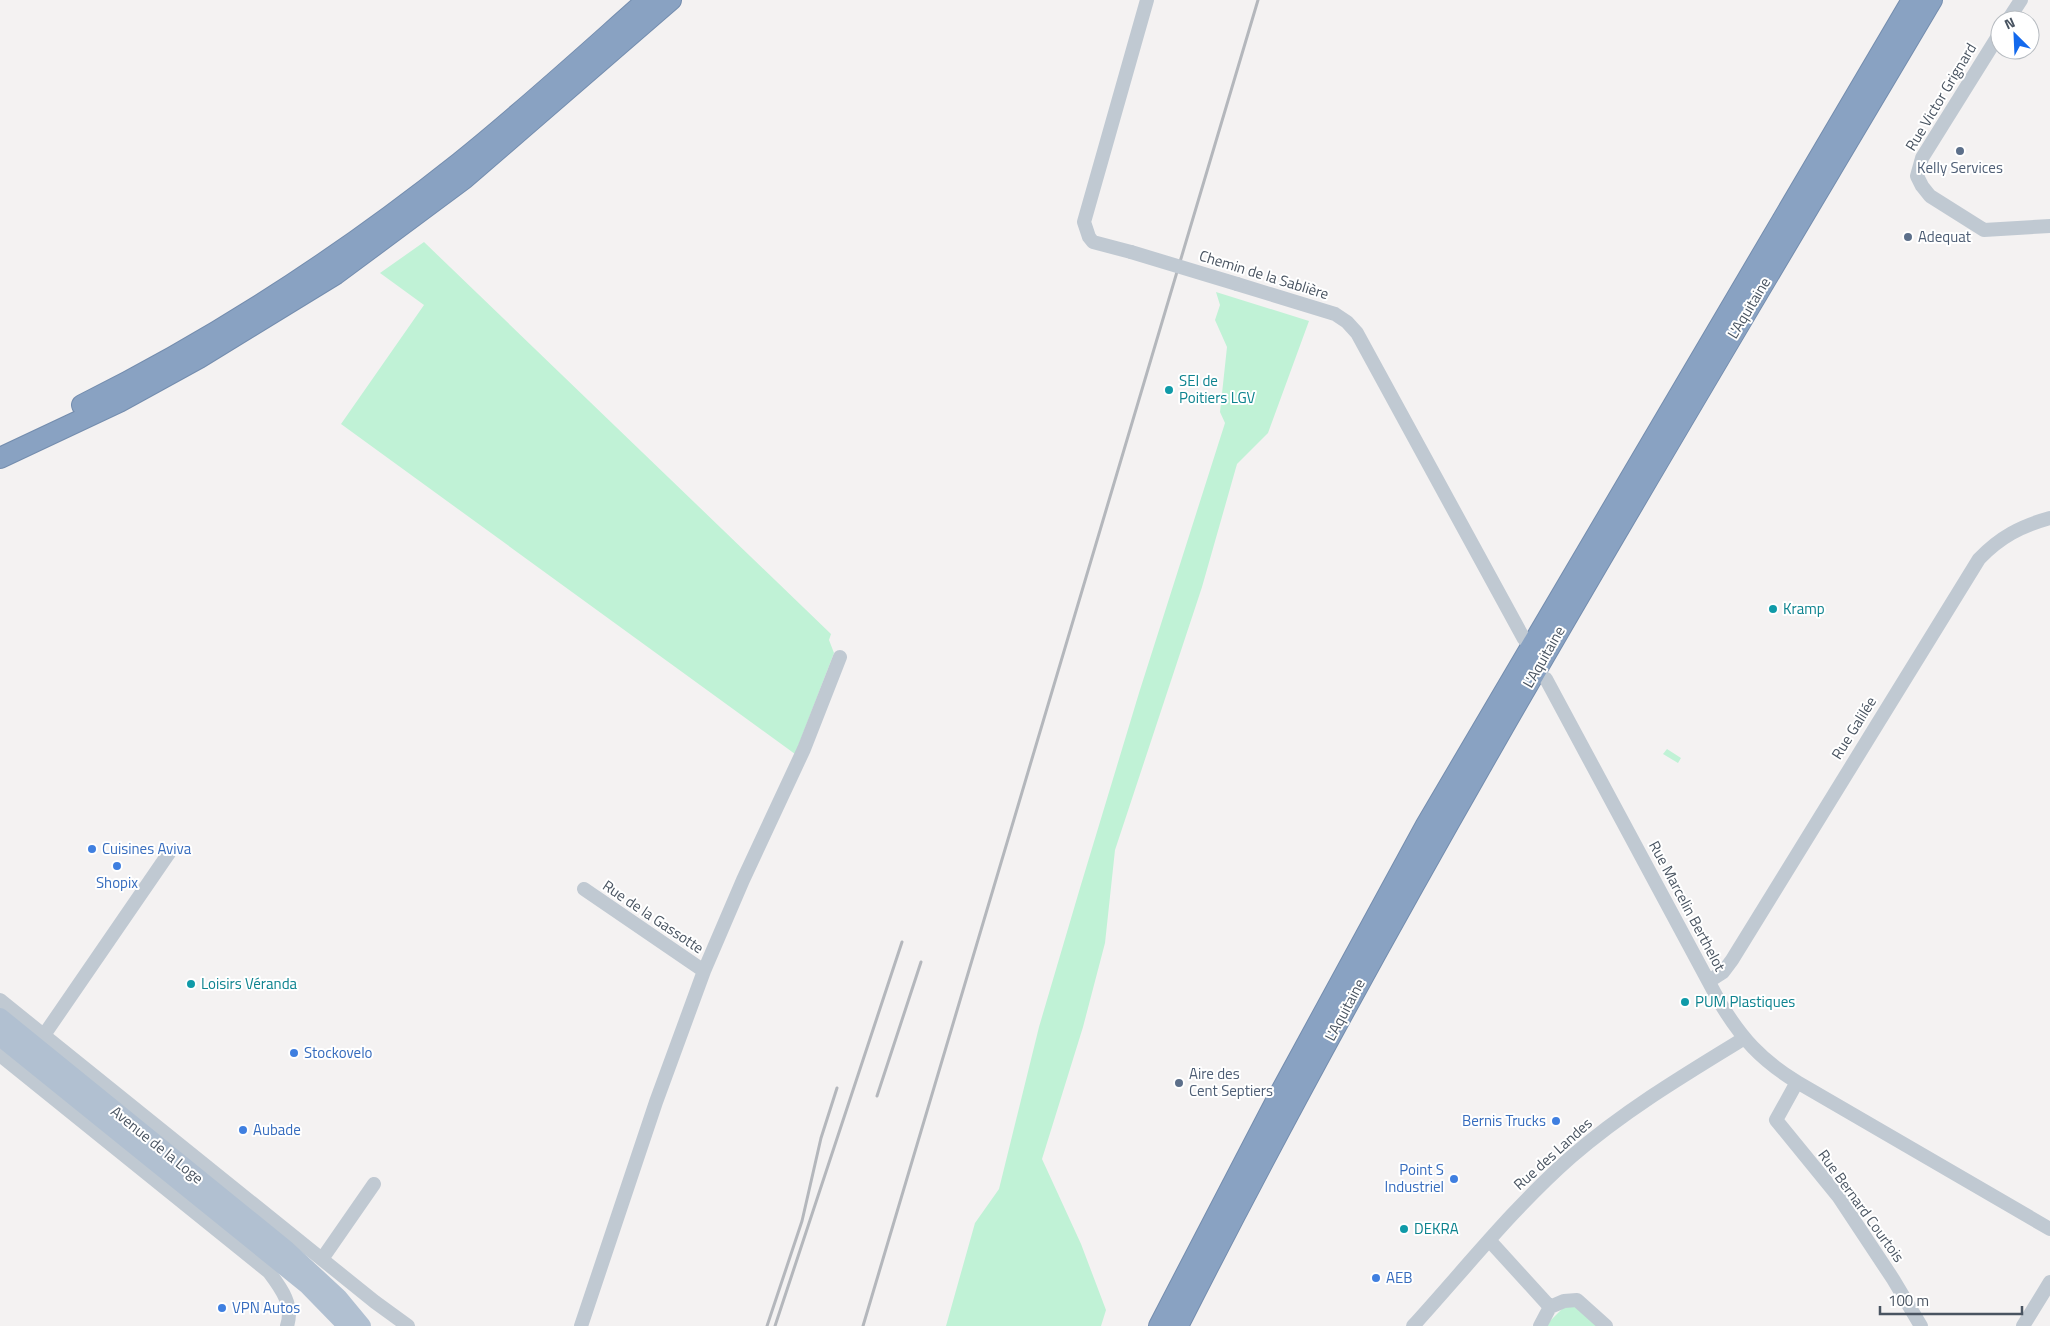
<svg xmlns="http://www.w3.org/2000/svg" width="2050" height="1326" font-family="'Titillium Web',sans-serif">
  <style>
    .green { fill: #c0f2d6 }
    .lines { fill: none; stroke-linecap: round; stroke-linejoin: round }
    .highway-casing { stroke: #748dae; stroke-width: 22 }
    .minor { stroke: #c0c9d2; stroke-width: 14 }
    .major { stroke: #b1c0d1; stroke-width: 18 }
    .highway { stroke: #89a2c2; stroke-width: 20 }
    .rail { stroke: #b4b7bc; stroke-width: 3 }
    .minor-bridge { stroke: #c0c9d2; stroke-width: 14 }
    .service-dot { fill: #5c6f8a; stroke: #fff; stroke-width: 2 }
    .culture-dot { fill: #0f9aa8; stroke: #fff; stroke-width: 2 }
    .shop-dot { fill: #3f7fe0; stroke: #fff; stroke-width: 2 }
    .labels { text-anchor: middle; stroke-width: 4; stroke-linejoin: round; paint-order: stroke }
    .street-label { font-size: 15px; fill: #495461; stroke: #fff }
    .service-label { font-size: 15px; fill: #4e5e75; stroke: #fff; text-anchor: start }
    .culture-label { font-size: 15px; fill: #0d838f; stroke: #fff; text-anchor: start }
    .shop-label { font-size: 15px; fill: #366cbe; stroke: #fff; text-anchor: start }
  </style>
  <rect width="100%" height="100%" fill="#f4f2f2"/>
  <path class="green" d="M424 242 831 634 829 640 834 653 795 754 341 424 424 305 380 273Z
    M1216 292 1309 321 1268 433 1237 464 1202 587 1115 850 1105 943 1083 1027 1042 1159 1081 1244 1106 1310 1101 1326H946L975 1223 999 1189 1039 1027 1080 888 1139 693 1225 423 1220 412 1227 347 1215 320 1220 305Z
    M1667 749 1681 758 1678 763 1663 754Z
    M1576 1304 1599 1326H1545L1564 1307Z"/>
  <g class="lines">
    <g class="highway-casing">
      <path id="highway" d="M82 405C215 339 342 256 459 163 524 111 585 55 647 0
        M0 458 119 402 199 358 336 274 464 179 671 0
        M1159 1326 1279 1095 1426 825 1912 0
        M1178 1326C1408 872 1673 437 1932 0"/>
    </g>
    <path class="minor" d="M2008 20 2021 0
      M2000 33 1922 158 1917 176 1922 186 1930 196 1984 230 2050 226
      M1131 252 1093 242 1089 237 1084 222 1147 0
      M1237 284 1335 314 1347 322 1357 333 1524 639
      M1546 679 1719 1001C1741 1038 1761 1060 1797 1082L2050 1229
      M584 889 704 971
      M1709 981 1723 972 1732 960 1979 559C2000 537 2021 526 2050 518
      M0 1000 375 1302 408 1326
      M44 1035 169 853
      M0 1055 269 1272C281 1288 294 1305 287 1326
      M1797 1082 1776 1120 1838 1196 1893 1279 1921 1326
      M1489 1240 1550 1307 1564 1301 1577 1300 1606 1326
      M322 1259 374 1184
      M581 1326 656 1102 704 971 743 880 804 749 840 657
      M1413 1326C1465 1269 1513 1208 1571 1157 1624 1111 1684 1075 1743 1039
      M1540 1326 1550 1307
      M2023 1326 2050 1282"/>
    <path class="major" d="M0 1017 287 1250 338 1297 362 1326
      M0 1037 307 1285 347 1326"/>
    <use href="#highway" class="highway"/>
    <path class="rail" d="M877 1096 921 962
      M767 1326 802 1221 821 1138 837 1088
      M775 1326 902 942
      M863 1326 1258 0"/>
    <path class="minor-bridge" d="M1131 252 1237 284"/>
  </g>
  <g class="service-dot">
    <circle cx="1960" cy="151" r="5"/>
    <circle cx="1908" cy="237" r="5"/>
    <circle cx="1179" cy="1083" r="5"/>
  </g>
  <g class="culture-dot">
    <circle cx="1169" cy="390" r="5"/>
    <circle cx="1773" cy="609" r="5"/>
    <circle cx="191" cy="984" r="5"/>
    <circle cx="1685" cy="1002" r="5"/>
    <circle cx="1404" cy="1229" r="5"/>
  </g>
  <g class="shop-dot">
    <circle cx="92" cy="849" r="5"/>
    <circle cx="117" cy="866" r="5"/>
    <circle cx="294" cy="1053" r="5"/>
    <circle cx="1556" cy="1121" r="5"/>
    <circle cx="243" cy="1130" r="5"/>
    <circle cx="1454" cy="1179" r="5"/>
    <circle cx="1376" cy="1278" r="5"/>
    <circle cx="222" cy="1308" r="5"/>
  </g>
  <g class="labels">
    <g class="street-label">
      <text transform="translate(1941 97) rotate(-59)" y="5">Rue Victor Grignard</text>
      <text transform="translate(1264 275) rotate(17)" y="5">Chemin de la Sablière</text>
      <text transform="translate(1749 308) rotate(-59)" y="5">L'Aquitaine</text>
      <text transform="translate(1544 657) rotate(-60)" y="5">L'Aquitaine</text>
      <text transform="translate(1854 728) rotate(-58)" y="5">Rue Galilée</text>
      <text transform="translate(1687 906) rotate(62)" y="5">Rue Marcelin Berthelot</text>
      <text transform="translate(653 917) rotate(34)" y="5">Rue de la Gassotte</text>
      <text transform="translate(1345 1010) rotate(-62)" y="5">L'Aquitaine</text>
      <text transform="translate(157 1145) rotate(39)" y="5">Avenue de la Loge</text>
      <text transform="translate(1553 1154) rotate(-42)" y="5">Rue des Landes</text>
      <text transform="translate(1861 1206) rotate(54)" y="5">Rue Bernard Courtois</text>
    </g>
    <g class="service-label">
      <text x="1960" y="173" text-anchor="middle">Kelly Services</text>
      <text x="1918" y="242">Adequat</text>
      <text x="1189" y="1079">Aire des<tspan x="1189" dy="17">Cent Septiers</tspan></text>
    </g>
    <g class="culture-label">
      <text x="1179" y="386">SEI de<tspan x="1179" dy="17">Poitiers LGV</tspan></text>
      <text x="1783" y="614">Kramp</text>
      <text x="201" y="989">Loisirs Véranda</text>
      <text x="1695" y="1007">PUM Plastiques</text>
      <text x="1414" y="1234">DEKRA</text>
    </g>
    <g class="shop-label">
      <text x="102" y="854">Cuisines Aviva</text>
      <text x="117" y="888" text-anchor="middle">Shopix</text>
      <text x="304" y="1058">Stockovelo</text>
      <text x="1546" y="1126" text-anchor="end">Bernis Trucks</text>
      <text x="253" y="1135">Aubade</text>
      <text x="1444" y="1175" text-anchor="end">Point S<tspan x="1444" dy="17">Industriel</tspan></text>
      <text x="1386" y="1283">AEB</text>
      <text x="232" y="1313">VPN Autos</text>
    </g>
  </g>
  <g transform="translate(2015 35) rotate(336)"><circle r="24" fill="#ffffff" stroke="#b6bbc0"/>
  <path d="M0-4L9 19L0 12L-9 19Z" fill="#1369ed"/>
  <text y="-8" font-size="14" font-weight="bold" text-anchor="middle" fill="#495461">N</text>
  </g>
  <path d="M1880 1306v8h142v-8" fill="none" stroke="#495461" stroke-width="2.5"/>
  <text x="1888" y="1306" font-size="15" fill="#495461" stroke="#ffffff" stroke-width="4" paint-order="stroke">100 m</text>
</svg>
